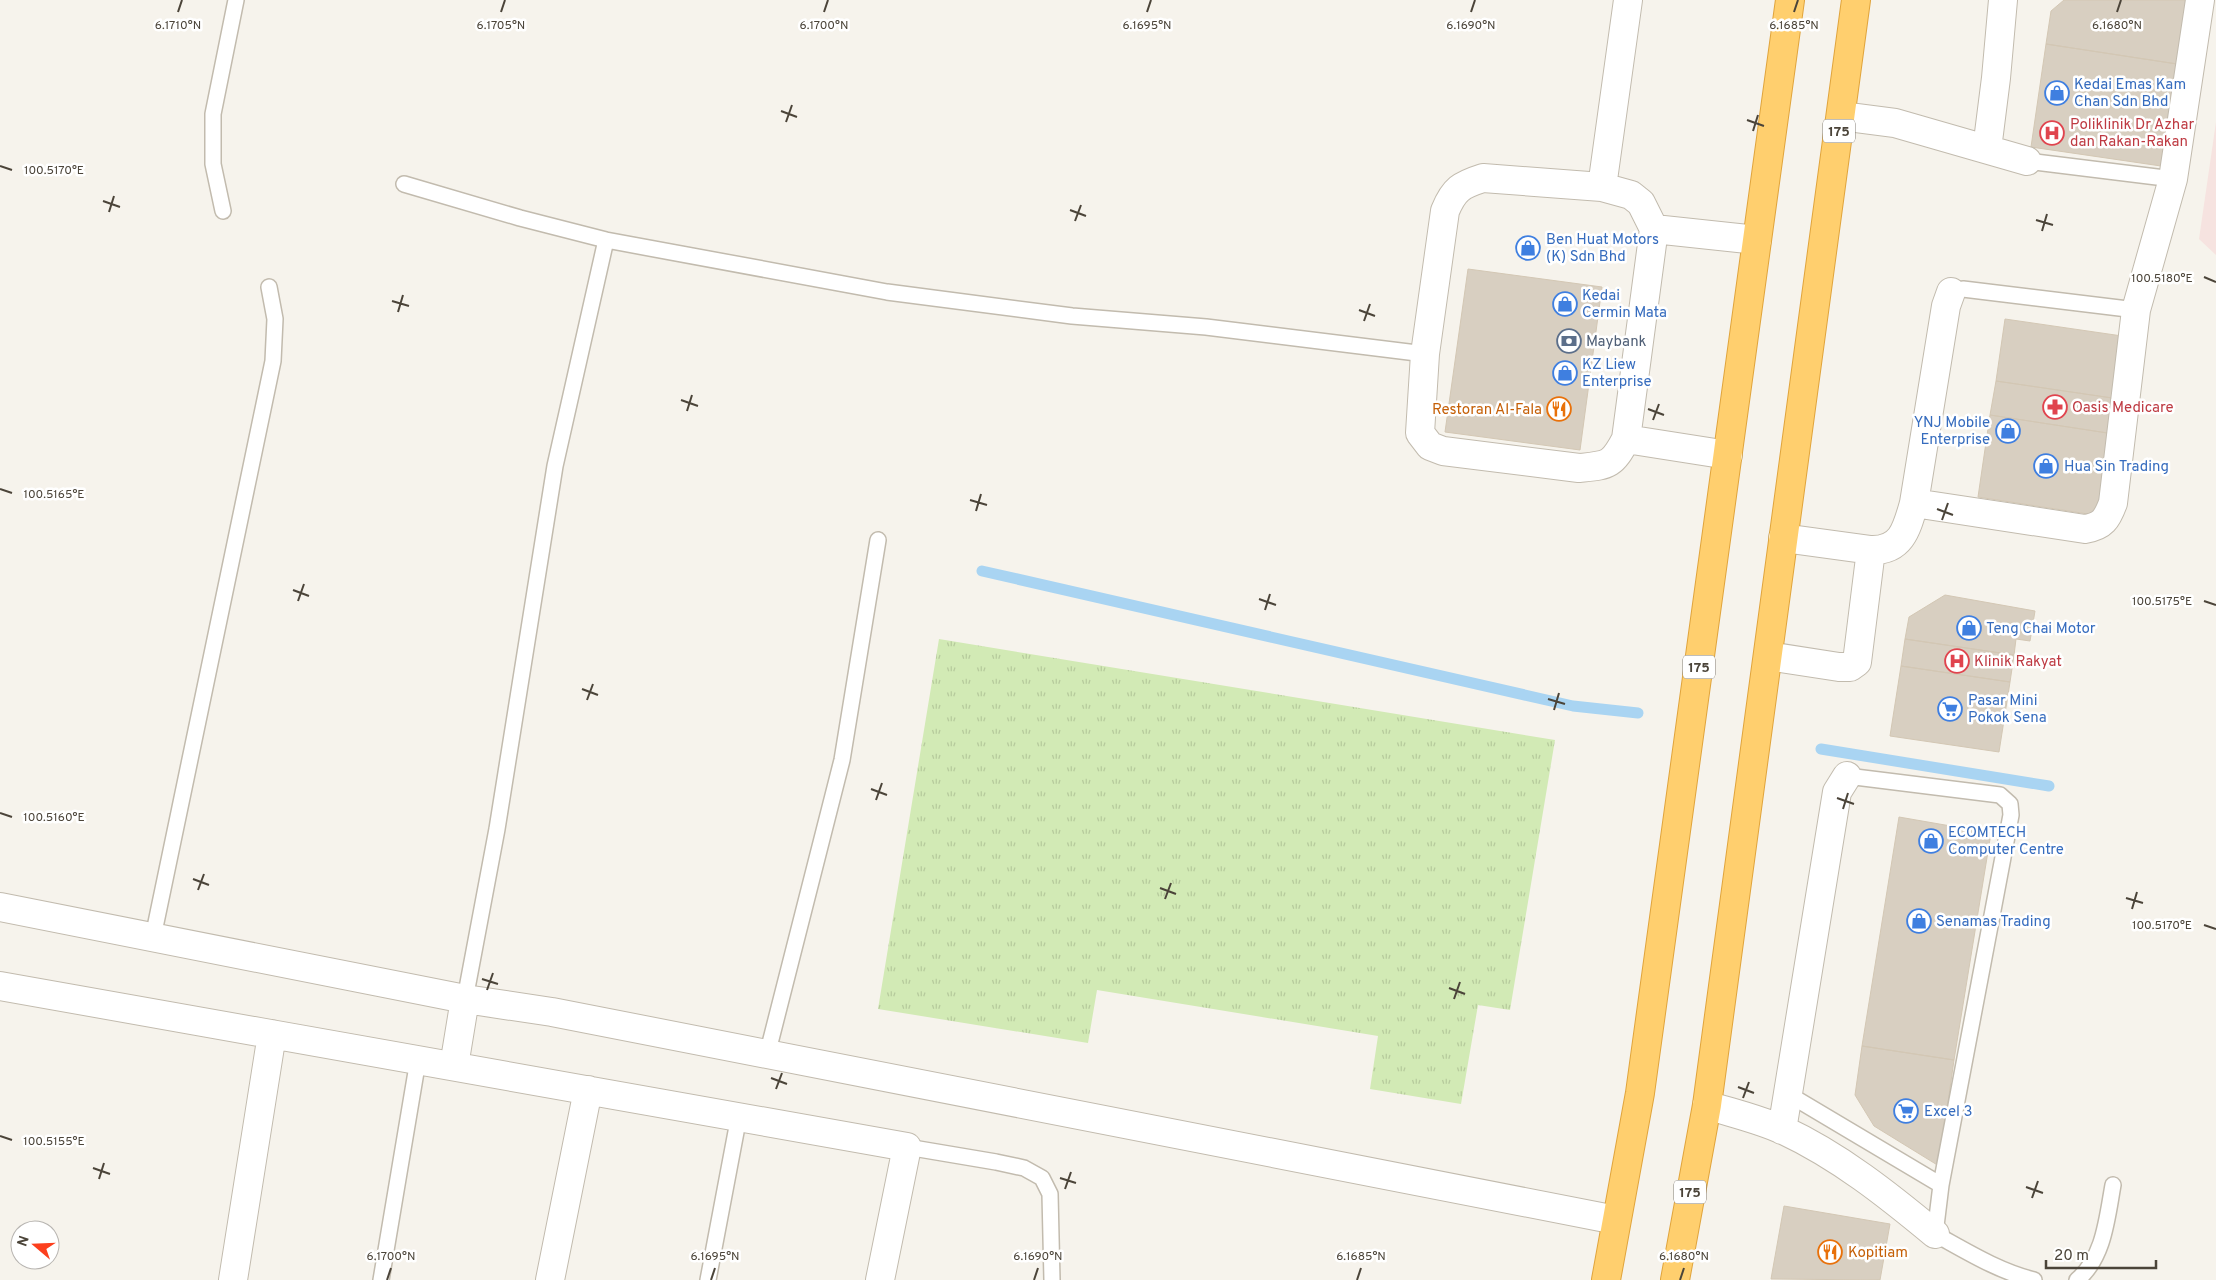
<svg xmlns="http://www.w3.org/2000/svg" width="2216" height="1280" font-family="Overpass,sans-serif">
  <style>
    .medical { fill: #f6e3e0 }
    .park { fill: url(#park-tufts) }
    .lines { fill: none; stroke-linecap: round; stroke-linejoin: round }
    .stream { stroke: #a9d4f2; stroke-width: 11 }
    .building { fill: #d8cfc1; stroke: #d3c7b4 }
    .lane-casing { stroke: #c2bbae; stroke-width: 18 }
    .street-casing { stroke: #c2bbae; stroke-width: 30 }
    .highway-casing { stroke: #e0a43c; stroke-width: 30 }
    .lane { stroke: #fff; stroke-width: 15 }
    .street { stroke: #fff; stroke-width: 28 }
    .highway { stroke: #ffcf6e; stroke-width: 28 }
    .ticks { fill: none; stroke: #4b4439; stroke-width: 2 }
    .labels { text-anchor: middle; stroke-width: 5; stroke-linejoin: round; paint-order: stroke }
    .shield { fill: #fff; stroke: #817c74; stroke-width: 1 }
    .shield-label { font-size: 14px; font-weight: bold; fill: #4b4439 }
    .shop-label { font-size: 15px; fill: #366cbe; stroke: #fff; text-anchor: start }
    .health-label { font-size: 15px; fill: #be3a42; stroke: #fff; text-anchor: start }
    .service-label { font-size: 15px; fill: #4e5e75; stroke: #fff; text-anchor: start }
    .food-label { font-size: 15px; fill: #c56008; stroke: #fff; text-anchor: end }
    .ticks-label { font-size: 12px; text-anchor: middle; fill: #4b4439; stroke: #fff; stroke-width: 5; stroke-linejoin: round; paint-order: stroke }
  </style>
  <defs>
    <pattern id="park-tufts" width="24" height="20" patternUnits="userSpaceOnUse" patternTransform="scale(1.25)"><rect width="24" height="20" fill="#d2eab5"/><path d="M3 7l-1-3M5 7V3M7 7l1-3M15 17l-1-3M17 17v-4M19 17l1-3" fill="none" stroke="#b6ca9c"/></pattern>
  </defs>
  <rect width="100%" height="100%" fill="#f6f3ec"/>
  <path class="medical" d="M2216 122V255L2199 239Z"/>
  <path class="park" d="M939 639 1555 740 1510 1010 1478 1005 1461 1104 1370 1089 1378 1036 1097 990 1088 1043 878 1009Z"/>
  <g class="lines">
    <path class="stream" d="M982 571 1573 706 1638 713
      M1821 749 2049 786"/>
  </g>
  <path class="building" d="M2064 0H2187L2177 64 2046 44 2051 11Z
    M2046 44 2177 64 2161 166 2031 147Z
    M1468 269 1602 287 1580 450 1445 432Z
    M2005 319 2129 337 2119 399 1996 381Z
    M1996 381 2119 399 2114 434 1990 415Z
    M1990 415 2114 434 2101 516 1978 497Z
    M1945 595 2035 611 2030 641 2016 639 2014 655 1905 639 1909 617Z
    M1905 639 2014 655 2010 682 1901 666Z
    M1901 666 2010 682 1999 752 1890 736Z
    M1899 817 1991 833 1954 1060 1862 1046Z
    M1862 1046 1954 1060 1939 1166 1874 1126 1855 1095Z
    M1784 1206 1890 1224 1880 1280 1771 1279Z"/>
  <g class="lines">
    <g class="lane-casing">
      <path id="lane" d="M2027 161 2173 179
        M404 184 520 218 606 240 887 292 1072 316 1206 327 1425 354
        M223 211 213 164V114L236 0
        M1951 292 1963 289 2136 310
        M1847 776 2000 795 2010 804 2011 815 1941 1185 1935 1234C1966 1251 1998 1271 2034 1280
        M153 937 273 361 275 319 269 287
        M465 999 497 829 555 466 606 240
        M767 1055 842 760 878 540
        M1788 1094 1941 1185
        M907 1147 996 1162 1024 1168 1042 1178 1050 1194 1052 1280
        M381 1280 418 1060
        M708 1280 739 1116
        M2077 1280C2104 1258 2107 1218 2113 1185"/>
    </g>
    <g class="street-casing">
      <path id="street" d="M1841 116 1895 123 2027 161
        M1987 149 1996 78 2003 0
        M1483 178 1602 187 1631 195 1641 203 1654 229 1626 439C1612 466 1608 465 1579 468L1443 451 1430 446 1420 433 1425 354 1445 211C1454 189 1461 185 1483 178Z
        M1602 187 1628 0
        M1654 229 1757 240
        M1626 439 1728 455
        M1914 503 2085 529C2103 526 2107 519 2113 503L2136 310 2173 179 2200 0
        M1783 538 1871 550C1902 551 1907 528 1914 503L1946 306 1951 292
        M1768 656 1839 667H1850L1857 662 1871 550
        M0 907 465 999 552 1012 1616 1220
        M0 986 907 1147 880 1280
        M454 1066 465 999
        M1707 1105C1732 1113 1759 1119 1783 1130 1839 1156 1888 1195 1935 1234
        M1782 1130 1837 792 1847 776
        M233 1280 272 1034
        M550 1280 588 1090"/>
    </g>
    <g class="highway-casing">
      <path id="highway" d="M1606 1280 1640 1093 1790 0
        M1675 1280 1707 1105 1856 0"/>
    </g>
    <use href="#lane" class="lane"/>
    <use href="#street" class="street"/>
    <use href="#highway" class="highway"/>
  </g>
  <path class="ticks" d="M178 12 182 0M501 12 505 0M824 12 828 0M1147 12 1151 0M1471 12 1475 0M1794 12 1798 0M2117 12 2121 0M781 111 797 117M1747 120 1764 126M786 122 792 105M1753 131 1758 115M0 166 12 170M103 201 120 207M1070 210 1086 216M109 212 114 196M2036 220 2053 225M1075 221 1081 205M2042 231 2047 214M2204 277 2216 282M392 301 409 306M1359 310 1375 316M398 312 403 295M1364 321 1370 304M681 400 698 406M1648 409 1664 415M687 411 692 395M1653 420 1659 404M0 489 12 493M970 500 987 505M1937 509 1953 515M976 511 981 494M1942 520 1948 503M293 590 309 596M1259 599 1276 605M298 601 304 584M2204 601 2216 605M1265 610 1270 594M582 689 598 695M1548 699 1565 704M587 700 593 684M1554 710 1559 693M871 789 887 795M1837 798 1854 804M876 800 882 783M1843 809 1848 793M0 813 12 817M193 879 209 885M1160 888 1176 894M198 890 204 874M2126 898 2143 903M1165 899 1171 883M2132 909 2137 892M2204 925 2216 929M482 979 498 984M1449 988 1465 994M487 990 493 973M1454 999 1460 982M771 1078 787 1084M1738 1087 1754 1093M776 1089 782 1073M1743 1098 1749 1082M0 1136 12 1140M93 1168 110 1174M1060 1178 1076 1183M99 1179 104 1163M2026 1187 2043 1193M1065 1189 1071 1172M2032 1198 2038 1181M387 1280 391 1268M711 1280 715 1268M1034 1280 1038 1268M1357 1280 1361 1268M1680 1280 1684 1268"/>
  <defs>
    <g id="shop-ring" transform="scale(1.25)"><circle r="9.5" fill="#fff" stroke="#3f7fe0" stroke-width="1.5"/><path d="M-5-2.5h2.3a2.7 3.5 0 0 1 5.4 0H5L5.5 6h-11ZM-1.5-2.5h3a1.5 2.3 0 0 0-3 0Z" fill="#3f7fe0"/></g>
    <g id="hospital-ring" transform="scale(1.25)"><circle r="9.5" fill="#fff" stroke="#e0444e" stroke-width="1.5"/><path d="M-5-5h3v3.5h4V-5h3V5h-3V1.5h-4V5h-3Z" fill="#e0444e"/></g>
    <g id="bank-ring" transform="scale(1.25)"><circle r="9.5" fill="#fff" stroke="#5c6f8a" stroke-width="1.5"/><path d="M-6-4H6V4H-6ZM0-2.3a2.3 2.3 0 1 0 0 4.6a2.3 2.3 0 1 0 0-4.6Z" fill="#5c6f8a"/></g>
    <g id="pharmacy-ring" transform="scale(1.25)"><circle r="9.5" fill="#fff" stroke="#e0444e" stroke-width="1.5"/><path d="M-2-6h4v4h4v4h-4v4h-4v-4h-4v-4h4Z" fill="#e0444e"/></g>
    <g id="restaurant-ring" transform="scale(1.25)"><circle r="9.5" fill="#fff" stroke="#e8710a" stroke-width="1.5"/><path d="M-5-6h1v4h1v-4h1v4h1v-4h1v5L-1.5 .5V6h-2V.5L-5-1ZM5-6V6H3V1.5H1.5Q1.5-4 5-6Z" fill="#e8710a"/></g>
    <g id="supermarket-ring" transform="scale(1.25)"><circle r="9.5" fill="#fff" stroke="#3f7fe0" stroke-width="1.5"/><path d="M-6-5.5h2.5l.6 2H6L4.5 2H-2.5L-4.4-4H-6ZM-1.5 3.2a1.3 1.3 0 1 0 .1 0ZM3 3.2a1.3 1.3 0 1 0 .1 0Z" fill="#3f7fe0"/></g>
  </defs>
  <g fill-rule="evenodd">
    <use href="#shop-ring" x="2057" y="93"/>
    <use href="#hospital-ring" x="2052" y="133"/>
    <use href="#shop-ring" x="1528" y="248"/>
    <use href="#shop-ring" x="1565" y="304"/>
    <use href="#bank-ring" x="1569" y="341"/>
    <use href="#shop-ring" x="1565" y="373"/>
    <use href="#pharmacy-ring" x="2055" y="407"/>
    <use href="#restaurant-ring" x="1559" y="409"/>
    <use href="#shop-ring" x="2008" y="431"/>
    <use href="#shop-ring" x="2046" y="466"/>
    <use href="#shop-ring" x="1969" y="628"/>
    <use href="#hospital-ring" x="1957" y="661"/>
    <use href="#supermarket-ring" x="1950" y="709"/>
    <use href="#shop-ring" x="1931" y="841"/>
    <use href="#shop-ring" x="1919" y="921"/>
    <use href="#supermarket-ring" x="1906" y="1111"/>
    <use href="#restaurant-ring" x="1830" y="1252"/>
  </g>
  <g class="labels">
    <g class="shield">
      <rect x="1823" y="119.5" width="32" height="23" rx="4"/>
      <rect x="1683" y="655.5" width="32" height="23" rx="4"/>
      <rect x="1674" y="1180.5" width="32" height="23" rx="4"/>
    </g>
    <g class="shield-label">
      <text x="1839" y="136">175</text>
      <text x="1699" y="672">175</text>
      <text x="1690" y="1197">175</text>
    </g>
    <g class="shop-label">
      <text x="2074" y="89">Kedai Emas Kam<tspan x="2074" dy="17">Chan Sdn Bhd</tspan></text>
      <text x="1546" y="244">Ben Huat Motors<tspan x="1546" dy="17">(K) Sdn Bhd</tspan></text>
      <text x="1582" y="300">Kedai<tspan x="1582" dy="17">Cermin Mata</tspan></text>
      <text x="1582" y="369">KZ Liew<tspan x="1582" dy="17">Enterprise</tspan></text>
      <text x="1990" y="427" text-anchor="end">YNJ Mobile<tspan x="1990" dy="17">Enterprise</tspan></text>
      <text x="2064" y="471">Hua Sin Trading</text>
      <text x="1986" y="633">Teng Chai Motor</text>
      <text x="1968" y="705">Pasar Mini<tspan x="1968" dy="17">Pokok Sena</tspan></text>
      <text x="1948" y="837">ECOMTECH<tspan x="1948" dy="17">Computer Centre</tspan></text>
      <text x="1936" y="926">Senamas Trading</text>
      <text x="1924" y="1116">Excel 3</text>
    </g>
    <g class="health-label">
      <text x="2070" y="129">Poliklinik Dr Azhar<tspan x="2070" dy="17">dan Rakan-Rakan</tspan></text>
      <text x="2072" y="412">Oasis Medicare</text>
      <text x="1974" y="666">Klinik Rakyat</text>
    </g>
    <g class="service-label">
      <text x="1586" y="346">Maybank</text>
    </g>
    <g class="food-label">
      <text x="1542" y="414">Restoran Al-Fala</text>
      <text x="1848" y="1257" text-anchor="start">Kopitiam</text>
    </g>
  </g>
  <g class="ticks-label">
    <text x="178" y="29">6.1710°N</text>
    <text x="501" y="29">6.1705°N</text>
    <text x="824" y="29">6.1700°N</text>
    <text x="1147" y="29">6.1695°N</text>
    <text x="1471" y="29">6.1690°N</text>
    <text x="1794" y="29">6.1685°N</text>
    <text x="2117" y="29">6.1680°N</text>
    <text x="54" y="174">100.5170°E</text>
    <text x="2162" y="282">100.5180°E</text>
    <text x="54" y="498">100.5165°E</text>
    <text x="2162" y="605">100.5175°E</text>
    <text x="54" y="821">100.5160°E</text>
    <text x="2162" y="929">100.5170°E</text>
    <text x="54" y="1145">100.5155°E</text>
    <text x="391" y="1260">6.1700°N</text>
    <text x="715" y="1260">6.1695°N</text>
    <text x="1038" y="1260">6.1690°N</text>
    <text x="1361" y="1260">6.1685°N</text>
    <text x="1684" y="1260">6.1680°N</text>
  </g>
  <g transform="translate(35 1245) rotate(289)"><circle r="24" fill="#ffffff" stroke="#b7b4b0"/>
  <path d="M0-4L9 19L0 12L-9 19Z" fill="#fc3f1d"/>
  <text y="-8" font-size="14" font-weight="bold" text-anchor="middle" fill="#4b4439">N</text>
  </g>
  <path d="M2046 1260v8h110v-8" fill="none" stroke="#4b4439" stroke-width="2.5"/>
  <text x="2054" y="1260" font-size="15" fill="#4b4439" stroke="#ffffff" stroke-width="4" paint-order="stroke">20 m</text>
</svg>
